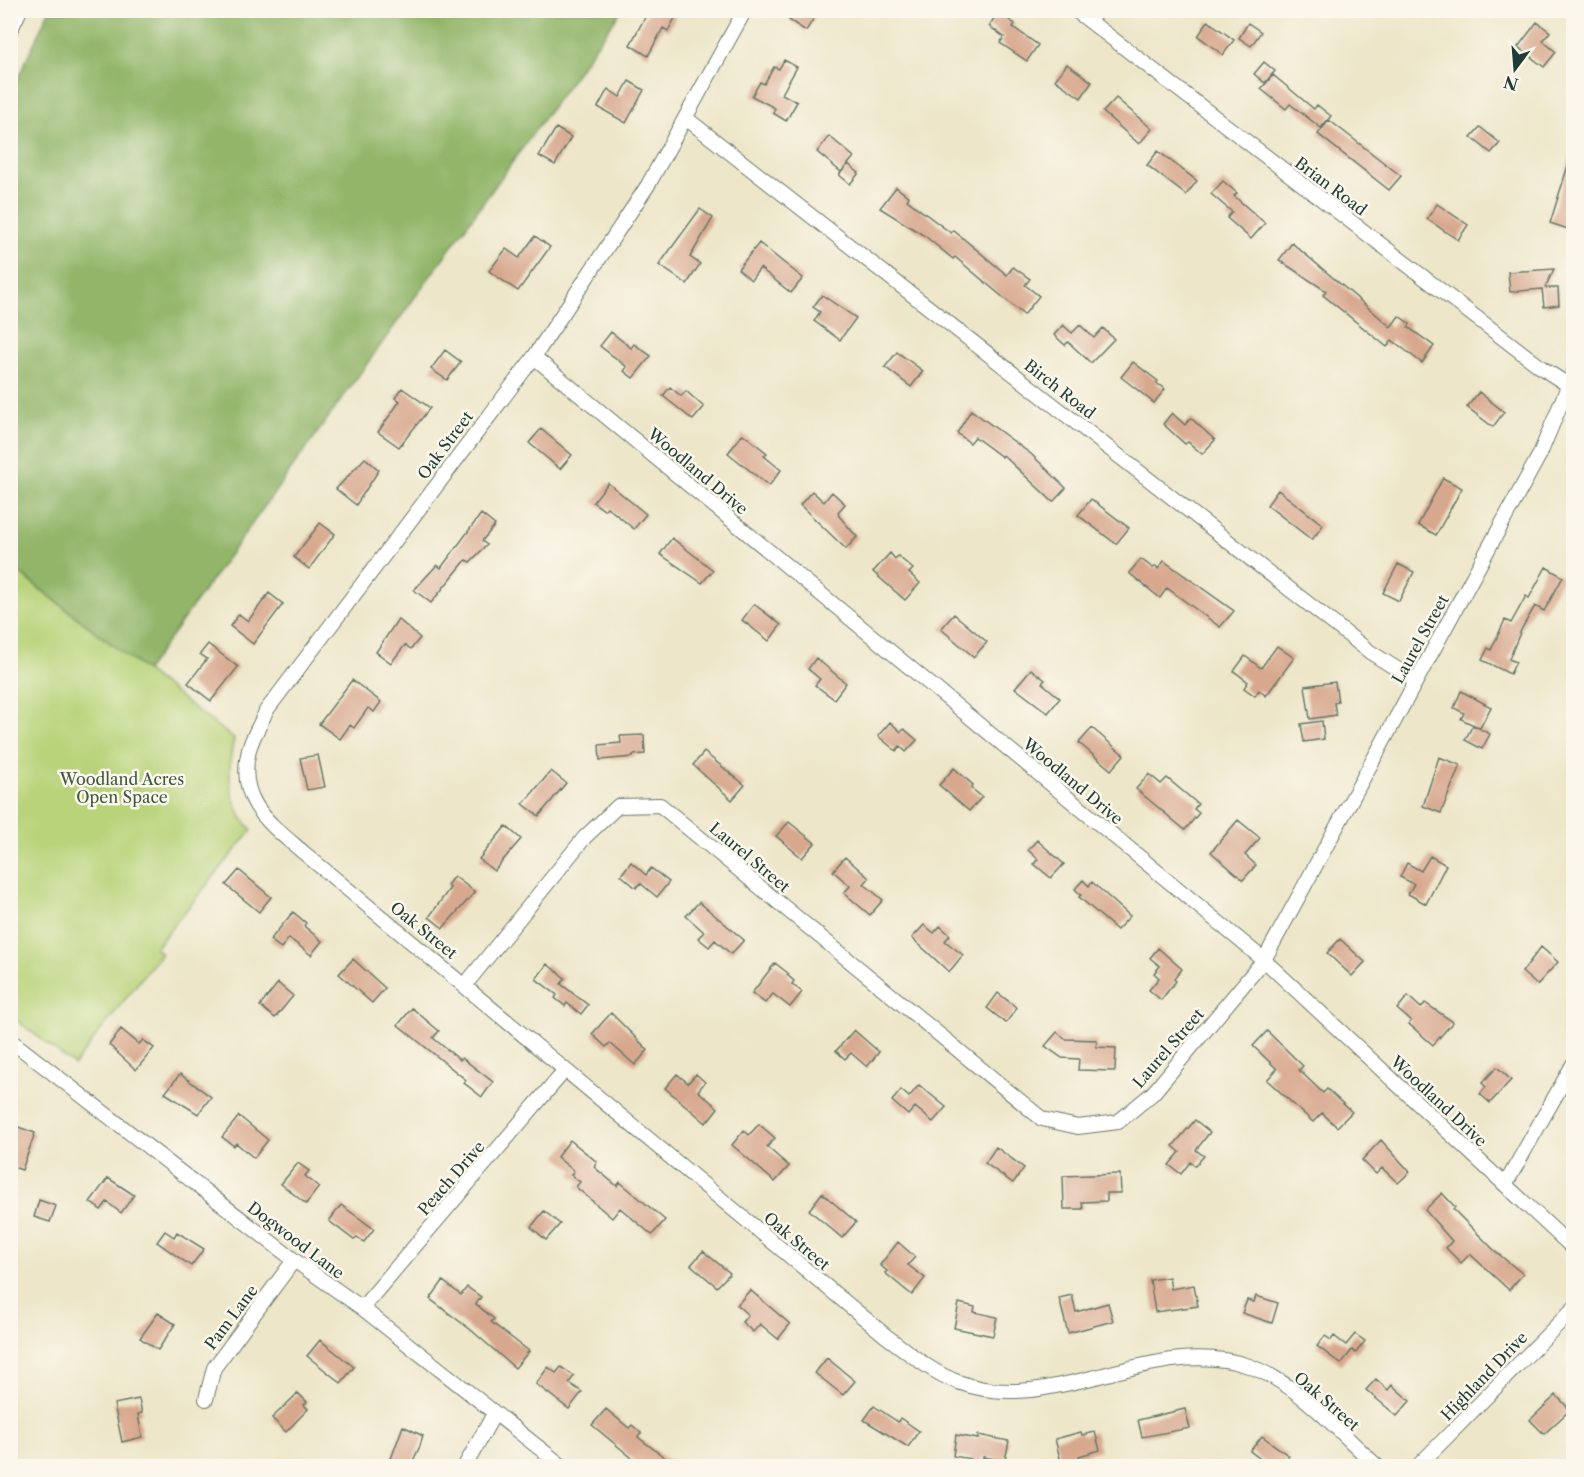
<svg xmlns="http://www.w3.org/2000/svg" width="1584" height="1477" font-family="'Libre Caslon Text',serif">
  <style>
    .green { fill: #b8d379; stroke: #6c8856; stroke-width: 1.5 }
    .forest { fill: #92b569; stroke: #58794e; stroke-width: 1.5 }
    .building { fill: #d8a88e }
    .lines { fill: none; stroke-linecap: round; stroke-linejoin: round }
    .minor-casing { stroke: #677868; stroke-width: 16 }
    .minor { stroke: #fff; stroke-width: 14 }
    .labels { text-anchor: middle; stroke-width: 5; stroke-linejoin: round; paint-order: stroke }
    .street-label { font-size: 16px; fill: #1f3d34; stroke: #fbf7ec }
    .park-label { font-size: 16px; fill: #3e5b42; stroke: #fbf7ec }
  </style>
  <rect width="100%" height="100%" fill="#fbf7ec"/>
  <filter id="ink" filterUnits="userSpaceOnUse"><feTurbulence type="fractalNoise" baseFrequency=".0167" numOctaves="2"/><feDisplacementMap in="SourceGraphic" scale="12" xChannelSelector="R" yChannelSelector="G"/><feConvolveMatrix kernelMatrix="1 2 1 2 8 2 1 2 1" color-interpolation-filters="sRGB"/></filter>
  <filter id="wash" filterUnits="userSpaceOnUse"><feTurbulence type="fractalNoise" baseFrequency=".008" numOctaves="4" result="noise"/><feDisplacementMap in="SourceGraphic" scale="24" xChannelSelector="R" yChannelSelector="G"/><feGaussianBlur stdDeviation="1.35" result="paint"/><feColorMatrix in="noise" values="0 0 0 0 0 0 0 0 0 0 0 0 0 0 0 0 0 1.4 0 .05"/><feComposite in="paint" operator="in"/></filter>
  <g filter="url(#wash)">
    <rect width="100%" height="100%" fill="#ede6c9"/>
    <path class="green" d="M10 566 234 739C226 772 228 805 252 830L155 948 161 953 74 1065 11 1016 10 722 15 715 10 711Z"/>
    <path class="forest" d="M49 11H621L146 671 11 566V93Z"/>
    <g id="blocks">
      <path class="building" d="M649 10H667L676 16 668 31 663 28 648 56 630 45Z
        M796 10H819L806 31 789 20Z
        M998 12 1015 24 1013 27 1038 45 1027 61 1000 43 1004 37 989 26Z
        M1208 21 1234 40 1223 55 1198 36Z
        M1537 22 1550 32 1543 41 1556 52 1544 67 1518 47Z
        M1248 23 1261 32 1251 46 1239 38Z
        M784 60 797 67 782 94 797 102 786 121 773 113 775 108 752 96 760 82 764 84 774 67 779 69Z
        M1264 62 1275 71 1265 83 1254 74Z
        M1067 64 1092 82 1081 98 1055 80Z
        M1273 75 1314 109 1317 105 1331 116 1321 128 1290 104 1286 109 1261 89Z
        M629 81 644 90 626 123 598 107 608 89 620 97Z
        M1116 98 1152 129 1139 144 1103 112Z
        M1329 120 1401 176 1389 190 1318 134Z
        M1480 127 1500 143 1491 153 1471 137Z
        M556 128 571 137 555 165 539 156Z
        M829 136 854 157 841 172 817 152Z
        M1158 151 1197 181 1186 195 1147 165Z
        M1571 156 1574 157 1571 230 1550 223Z
        M848 164 859 173 850 184 839 175Z
        M1223 181 1237 193 1234 196 1265 223 1251 239 1227 218 1232 212 1211 194Z
        M896 187 909 197 907 200 951 233 953 230 1007 275 1013 267 1030 279 1025 285 1039 296 1024 315 955 257 953 259 925 236 880 208Z
        M1437 204 1468 225 1458 240 1427 219Z
        M700 209 713 218 690 257 700 264 687 284 659 265Z
        M535 236 550 247 518 291 489 271 506 249 519 258Z
        M759 243 803 278 791 293 760 268 751 280 738 269Z
        M1292 243 1391 327 1399 316 1410 324 1408 327 1434 346 1422 363 1392 340 1387 347 1323 295 1326 291 1279 260Z
        M1554 269 1545 288H1558L1559 305 1544 307 1542 289 1510 292 1508 272Z
        M822 295 856 318 840 340 814 321 820 312 813 307Z
        M1063 325 1072 333 1080 325 1094 338 1103 328 1114 339 1091 363 1068 342 1065 345 1054 335Z
        M611 332 631 348 634 344 651 356 633 378 624 371 627 367 600 346Z
        M445 350 461 362 447 380 431 369Z
        M897 352 923 371 911 387 885 367Z
        M1133 362 1158 381 1156 383 1165 389 1154 403 1121 377Z
        M670 387 681 396 686 391 704 407 693 420 663 396Z
        M402 388 430 408 399 447 378 432 400 401 395 398Z
        M1479 392 1504 412 1493 427 1467 407Z
        M971 410 1031 454 1066 488 1053 502 1003 455 1002 457 975 437 970 443 957 433Z
        M1172 413 1185 425 1191 418 1215 440 1202 454 1188 442 1185 444 1163 424Z
        M541 429 572 455 560 469 529 443Z
        M743 434 767 453 764 456 781 470 769 486 728 453Z
        M365 458 379 470 356 505 336 489Z
        M1443 478 1462 488 1436 535 1418 525Z
        M608 483 646 514 634 529 607 507 604 510 593 502Z
        M1278 490 1323 525 1312 540 1267 505Z
        M812 491 824 502 832 492 845 504 838 512 839 516 857 537 846 549 800 505Z
        M1091 499 1129 528 1116 544 1078 515Z
        M481 514 495 525 482 541 487 545 470 562 466 560 431 603 414 590 437 565 441 568Z
        M320 523 335 534 309 569 294 557Z
        M672 538 713 570 702 583 660 554Z
        M890 553 895 559 898 556 913 569 909 573 920 583 905 600 873 572Z
        M1141 559 1153 568 1156 566 1158 569 1164 561 1234 611 1220 627 1167 588 1160 598 1129 573Z
        M1398 564 1414 572 1399 601 1383 593Z
        M1546 567 1563 577 1544 611 1535 606 1522 628 1509 659 1516 662 1510 674 1482 660 1488 648 1491 650 1505 620 1511 623 1526 596 1529 598Z
        M269 593 283 604 253 644 230 626 239 614 248 621Z
        M754 604 781 625 769 641 742 620Z
        M954 614 987 642 974 657 941 629Z
        M398 619 420 638 411 649 405 645 391 663 376 652Z
        M208 644 238 667 211 701 188 683 207 659 200 654Z
        M1277 646 1294 658 1266 696 1259 690 1255 696 1244 688 1248 682 1234 671 1245 656 1261 668Z
        M816 658 846 683 834 699 815 685 820 679 808 669Z
        M1031 669 1045 680 1042 683 1060 698 1048 713 1015 688Z
        M352 680 381 702 374 712 368 708 354 728 350 725 340 739 319 724Z
        M1335 682 1338 702 1334 703 1336 715 1310 719 1305 686Z
        M1461 691 1491 707 1480 728 1461 719 1464 713 1454 708Z
        M1322 721 1324 739 1304 742 1301 724Z
        M890 722 901 732 904 729 917 740 906 752 900 746 896 751 878 736Z
        M1473 725 1490 734 1482 749 1465 740Z
        M1092 728 1124 755 1111 770 1079 743Z
        M644 735 645 754 633 755V757L600 760 599 745 621 743 620 736Z
        M704 752 745 785 732 800 693 765Z
        M318 755 325 787 307 790 300 758Z
        M1439 757 1460 765 1441 813 1423 806Z
        M954 768 973 785 971 788 982 797 969 811 939 785Z
        M551 771 566 783 539 816 523 804Z
        M1149 774 1161 784 1167 778 1198 804 1194 809 1199 813 1185 830 1136 789Z
        M1238 820 1260 838 1245 855 1256 865 1243 880 1211 852Z
        M789 822 815 843 802 858 776 836Z
        M506 826 521 839 494 871 479 859Z
        M1037 840 1064 864 1051 878 1034 864 1038 859 1028 850Z
        M1430 856 1446 865 1426 904 1408 894 1414 884 1400 877 1407 863 1421 871Z
        M845 857 869 878 864 884 883 900 870 915 844 893 850 886 833 871Z
        M631 862 646 875 651 868 669 882 657 897 640 883 636 888 621 875Z
        M239 870 271 897 259 912 226 885Z
        M454 876 475 892 443 928 429 917 450 888 447 885Z
        M1083 880 1089 886 1092 882 1130 916 1117 930 1079 897 1081 895 1075 889Z
        M699 902 744 940 731 954 715 940 709 947 698 938 704 932 686 916Z
        M293 912 306 923 304 926 322 941 311 955 289 938 281 948 270 940Z
        M924 925 934 933 940 926 950 935 945 941 963 955 949 972 912 938Z
        M1340 939 1365 962 1352 976 1327 953Z
        M1541 947 1558 962 1537 985 1522 972Z
        M1158 948 1182 969 1174 979 1176 981 1161 1000 1149 990 1159 978 1154 973 1160 966 1150 958Z
        M353 959 385 988 372 1003 339 974Z
        M775 963 789 974 787 975 794 981 792 984 802 992 790 1007 773 994 765 1003 752 993Z
        M547 964 565 978 561 984 588 1005 581 1014 567 1003 565 1006 555 998 557 995 536 979Z
        M278 983 293 996 275 1018 260 1006Z
        M998 993 1017 1008 1006 1023 987 1008Z
        M1408 996 1421 1008 1425 1003 1453 1022 1433 1045 1409 1024 1411 1021 1397 1009Z
        M412 1008 439 1031 433 1038 460 1060 462 1058 493 1082 482 1097 464 1083 466 1080 398 1025Z
        M611 1013 648 1050 635 1065 610 1043 606 1047 592 1034Z
        M121 1029 139 1044 143 1040 154 1048 136 1070 109 1045Z
        M854 1030 879 1052 867 1067 851 1053 845 1059 836 1051Z
        M1267 1031 1303 1066 1299 1070 1323 1093 1327 1089 1352 1112 1337 1127 1322 1113 1313 1122 1267 1080 1277 1069 1253 1046Z
        M1057 1032 1066 1039 1097 1040 1096 1047 1116 1048 1115 1071 1078 1070 1079 1059 1062 1058 1045 1046Z
        M1497 1067 1511 1080 1490 1103 1480 1094 1486 1087 1482 1083Z
        M180 1074 211 1097 198 1114 165 1093Z
        M677 1074 688 1083 696 1074 705 1082 698 1091 718 1108 706 1123 665 1088Z
        M919 1085 946 1107 933 1122 915 1107 908 1115 892 1101 901 1090 909 1097Z
        M239 1116 268 1140 254 1158 236 1143 234 1146 222 1137Z
        M1195 1120 1210 1132 1196 1150 1204 1156 1195 1166 1190 1162 1181 1174 1169 1165 1180 1152 1173 1146Z
        M10 1124 35 1133 22 1170 10 1166Z
        M759 1124 775 1138 767 1147 789 1166 775 1182 732 1145 744 1130 749 1135Z
        M570 1140 597 1162 594 1167 617 1186 620 1182 665 1220 652 1235 620 1208 612 1218 576 1187 580 1182 571 1175 574 1171 557 1157Z
        M1381 1140 1410 1172 1398 1183 1382 1168 1376 1174 1362 1160Z
        M996 1147 1024 1168 1013 1183 985 1163Z
        M298 1163 309 1171 305 1176 319 1187 306 1204 281 1184Z
        M1120 1174 1121 1193H1107V1201L1082 1202 1083 1209H1064L1063 1176Z
        M108 1178 134 1195 121 1213 107 1202 101 1210 90 1202Z
        M822 1193 856 1222 842 1238 809 1210Z
        M1442 1193 1455 1207 1453 1209 1496 1252 1523 1274 1509 1290 1470 1254 1461 1263 1446 1248 1452 1241 1425 1210Z
        M39 1200 56 1206 50 1222 34 1217Z
        M341 1205 374 1229 364 1242 357 1237 354 1240 329 1221Z
        M544 1211 560 1224 546 1240 531 1227Z
        M165 1231 174 1237 177 1232 204 1249 191 1266 157 1242Z
        M898 1242 915 1257 908 1265 925 1278 912 1295 885 1273 887 1271 880 1265Z
        M703 1251 730 1273 717 1287 691 1265Z
        M1169 1277 1171 1289 1194 1285 1198 1306 1155 1312 1150 1280Z
        M443 1281 461 1295 467 1287 481 1297 476 1304 494 1319 491 1322 529 1351 515 1368 471 1330 430 1299Z
        M750 1290 790 1324 778 1339 760 1324 753 1332 742 1322 748 1315 737 1305Z
        M1072 1295 1076 1312 1108 1303 1113 1321 1068 1333 1059 1298Z
        M1256 1296 1278 1303 1272 1323 1242 1313 1247 1300 1254 1302Z
        M959 1303 975 1307 974 1312 997 1317 993 1336 954 1328Z
        M158 1313 175 1324 158 1350 140 1338Z
        M1355 1334 1365 1341 1356 1353 1352 1350 1341 1364 1317 1346 1325 1336 1331 1340 1334 1336 1346 1345Z
        M320 1340 354 1367 341 1383 307 1356Z
        M827 1358 855 1381 843 1395 815 1373Z
        M548 1367 556 1373 561 1367 574 1376 569 1383 582 1392 569 1409 536 1384Z
        M1376 1379 1388 1390 1392 1385 1410 1401 1397 1416 1366 1390Z
        M298 1393 307 1402 304 1405 308 1409 286 1432 272 1418Z
        M1556 1395 1570 1410 1544 1434 1530 1420Z
        M139 1399 142 1413 138 1414 142 1437 122 1442 114 1404Z
        M874 1406 898 1422 900 1418 919 1431 908 1447 864 1420Z
        M606 1409 629 1428 632 1425 641 1433 638 1437 677 1467H643L592 1425Z
        M1185 1409 1190 1428 1142 1437 1138 1420Z
        M403 1426 423 1436 420 1446 410 1467H388Z
        M1081 1432 1082 1435 1095 1432 1100 1450 1079 1456 1080 1461 1062 1466 1055 1439Z
        M956 1435 978 1439V1435L1009 1441 1005 1461 983 1457 982 1467H969L971 1459 953 1456Z
        M1262 1436 1289 1456 1281 1467H1271L1250 1451Z"/>
    </g>
  </g>
  <g filter="url(#ink)">
    <use href="#blocks" fill-opacity="0" stroke="#677868" stroke-width="1.5"/>
    <g class="lines">
      <g class="minor-casing">
        <path id="minor" d="M745 10 648 185 534 357 266 711C261 724 252 737 249 750 236 801 270 824 304 853L886 1336C909 1353 931 1372 958 1382 1053 1418 1152 1333 1249 1366 1299 1384 1338 1431 1377 1466
          M1075 10 1542 368 1568 385
          M10 31 20 10
          M687 119 1370 652 1416 681
          M534 357 1264 960 1574 1249
          M465 985 585 837 618 806 660 805 1042 1119 1078 1127 1118 1122 1153 1093 1264 960 1540 454 1574 372
          M10 1040 294 1260 362 1308 562 1466
          M1505 1185 1574 1063
          M362 1308 565 1070
          M206 1399 214 1368 294 1260
          M465 1466 494 1414
          M1418 1466 1574 1308"/>
      </g>
      <use href="#minor" class="minor"/>
    </g>
  </g>
  <g class="labels">
    <g class="street-label">
      <text transform="translate(1331 186) rotate(37)" y="6">Brian Road</text>
      <text transform="translate(1060 389) rotate(38)" y="6">Birch Road</text>
      <text transform="translate(445 445) rotate(-53)" y="6">Oak Street</text>
      <text transform="translate(698 471) rotate(40)" y="6">Woodland Drive</text>
      <text transform="translate(1420 639) rotate(-61)" y="6">Laurel Street</text>
      <text transform="translate(1073 781) rotate(40)" y="6">Woodland Drive</text>
      <text transform="translate(750 857) rotate(40)" y="6">Laurel Street</text>
      <text transform="translate(424 930) rotate(39)" y="6">Oak Street</text>
      <text transform="translate(1168 1048) rotate(-49)" y="6">Laurel Street</text>
      <text transform="translate(1439 1101) rotate(43)" y="6">Woodland Drive</text>
      <text transform="translate(451 1178) rotate(-49)" y="6">Peach Drive</text>
      <text transform="translate(296 1240) rotate(37)" y="6">Dogwood Lane</text>
      <text transform="translate(797 1241) rotate(40)" y="6">Oak Street</text>
      <text transform="translate(231 1317) rotate(-53)" y="6">Pam Lane</text>
      <text transform="translate(1484 1376) rotate(-46)" y="6">Highland Drive</text>
      <text transform="translate(1327 1401) rotate(41)" y="6">Oak Street</text>
    </g>
    <g class="park-label">
      <text x="122" y="785">Woodland Acres<tspan x="122" dy="18">Open Space</tspan></text>
    </g>
  </g>
  <rect width="1584" height="1477" fill="none" stroke="#fbf7ec" stroke-width="36"/>
  <g transform="translate(1515 69) rotate(196)" stroke="#fbf7ec" stroke-width="4.5" paint-order="stroke">
  <path d="M0-4.5L10 22L0 15L-10 22Z" fill="#1f3d34"/>
  <text y="-9" font-size="16" font-weight="bold" text-anchor="middle" fill="#1f3d34">N</text>
  </g>
</svg>
